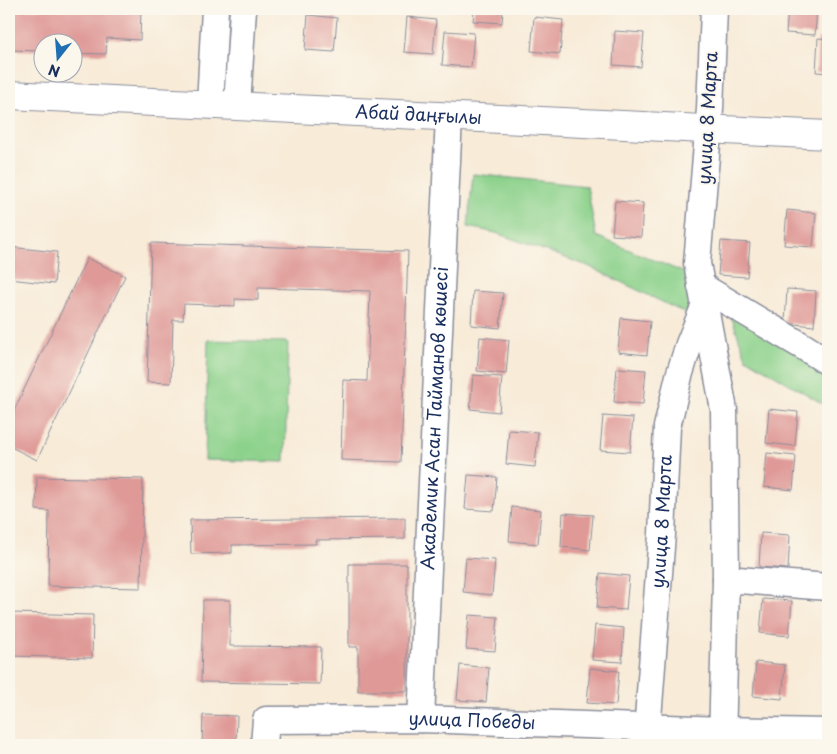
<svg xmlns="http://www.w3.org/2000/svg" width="837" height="754" font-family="'Playpen Sans',sans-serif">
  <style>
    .green { fill: #8dd28c; stroke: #548075 }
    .building { fill: #df9a97 }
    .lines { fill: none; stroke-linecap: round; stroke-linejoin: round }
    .minor-casing { stroke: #8a8d9b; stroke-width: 29 }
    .major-casing { stroke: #8a8d9b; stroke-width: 30 }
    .minor { stroke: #fff; stroke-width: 26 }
    .major { stroke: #fff; stroke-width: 28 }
    .labels { text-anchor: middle; stroke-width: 4; stroke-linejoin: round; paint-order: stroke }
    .street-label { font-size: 18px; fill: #1b2f5e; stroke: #fbf7ec }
  </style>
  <rect width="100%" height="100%" fill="#fbf7ec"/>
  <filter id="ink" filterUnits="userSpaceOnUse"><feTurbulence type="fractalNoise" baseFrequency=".02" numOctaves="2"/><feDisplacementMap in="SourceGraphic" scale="10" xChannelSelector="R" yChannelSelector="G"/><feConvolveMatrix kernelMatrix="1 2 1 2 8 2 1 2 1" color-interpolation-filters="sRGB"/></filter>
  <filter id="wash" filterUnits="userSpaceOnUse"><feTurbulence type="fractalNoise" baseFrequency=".0096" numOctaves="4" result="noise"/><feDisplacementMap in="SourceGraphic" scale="20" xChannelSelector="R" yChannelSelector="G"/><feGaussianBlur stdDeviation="1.12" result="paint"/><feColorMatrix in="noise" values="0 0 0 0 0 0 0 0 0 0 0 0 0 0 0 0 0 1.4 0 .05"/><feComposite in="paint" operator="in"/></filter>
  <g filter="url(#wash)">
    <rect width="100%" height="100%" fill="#f8ebd8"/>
    <path class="green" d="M473 174 587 186 596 236 685 273 689 315 588 266 496 233 468 227Z
      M730 313 828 370V407L746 358Z
      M208 340 288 342 285 462 205 460Z"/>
    <g id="blocks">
      <path class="building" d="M9 9H141L140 40 107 38 106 54 72 53V42H42V51L9 50Z
        M474 9H503L502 23 473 21Z
        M788 9H817L815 35 786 33Z
        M308 15 337 18 334 52 305 50Z
        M407 17 436 20 433 54 404 52Z
        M534 17 563 20 560 54 531 51Z
        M445 31 474 33 471 67 442 65Z
        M615 31 644 33 641 67 613 65Z
        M818 38 828 39V73L816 72Z
        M615 201 643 203 641 237 612 235Z
        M787 210 816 213 813 247 784 245Z
        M721 241 750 243 747 277 718 275Z
        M151 243 408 251 401 462 341 460 343 380 367 381 370 291 258 288V300L235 299V306L184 304 183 320H173L171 383 147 382Z
        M9 247 57 252 54 284 9 279Z
        M87 258 125 276 37 460 9 446V421Z
        M787 289 816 291 814 326 785 323Z
        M473 291 503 293 500 328 471 325Z
        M621 318 650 321 647 355 618 352Z
        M480 337 509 340 506 374 477 371Z
        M617 368 646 370 643 404 614 402Z
        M473 375 502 377 499 412 470 409Z
        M769 409 798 412 795 446 766 443Z
        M603 416 633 418 630 452 600 450Z
        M509 430 538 432 535 467 506 464Z
        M767 453 796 456 793 490 764 487Z
        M468 475 497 477 494 511 465 509Z
        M37 477 143 479 141 588 48 586 49 511 36 510Z
        M512 507 541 510 538 544 509 541Z
        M563 513 593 515 590 550 561 547Z
        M405 518V539L315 540 316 544 232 545V553L191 554 190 520Z
        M761 533 790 535 788 569 759 567Z
        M466 558 495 560 492 595 463 592Z
        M349 564H407V691H358V647H349Z
        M600 573 629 576 626 610 597 608Z
        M763 599 792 601 789 636 760 633Z
        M203 600H230V646L321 647 320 684 201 682Z
        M9 613 93 615 92 658 9 656Z
        M469 615 498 617 495 651 466 649Z
        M595 625 624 628 622 662 592 660Z
        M756 662 785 665 782 699 753 696Z
        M460 665 489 668 486 702 457 700Z
        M590 668 619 671 616 705 587 703Z
        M203 715 237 716 236 745H202Z"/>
    </g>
  </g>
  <g filter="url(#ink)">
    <use href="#blocks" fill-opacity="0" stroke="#8a8d9b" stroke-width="1"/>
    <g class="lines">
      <g class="minor-casing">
        <g id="minor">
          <path d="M714 9 710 109 697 263 724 410 726 579 722 745"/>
          <path d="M210 105 215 9"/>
          <path d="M237 106 243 9"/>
          <path d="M701 286 804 347 828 362"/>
          <path d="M726 579 828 587"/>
          <path id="s1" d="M421 719 449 117"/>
          <path id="s2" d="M264 745 266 720 421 719 723 730 828 732"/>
          <path id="s3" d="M646 745 662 534 667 427 679 376 689 344 705 305"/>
        </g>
      </g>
      <g class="major-casing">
        <g id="major">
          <path id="s4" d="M9 95 828 135"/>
        </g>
      </g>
      <use href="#minor" class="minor"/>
      <use href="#major" class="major"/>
    </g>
  </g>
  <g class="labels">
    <g class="street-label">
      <text dy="6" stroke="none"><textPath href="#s4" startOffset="410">Абай даңғылы</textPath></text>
      <text transform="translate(708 118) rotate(-87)" y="6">улица 8 Марта</text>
      <text dy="6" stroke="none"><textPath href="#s1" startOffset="301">Академик Асан Тайманов көшесі</textPath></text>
      <text dy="6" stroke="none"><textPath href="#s3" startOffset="224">улица 8 Марта</textPath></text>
      <text dy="6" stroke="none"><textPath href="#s2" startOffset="231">улица Победы</textPath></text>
    </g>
  </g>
  <rect width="837" height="754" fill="none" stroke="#fbf7ec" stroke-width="30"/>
  <g transform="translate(58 58) rotate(197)"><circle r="24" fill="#fbf7ec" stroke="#a1a7b3"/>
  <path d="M0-4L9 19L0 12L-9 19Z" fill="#1f6fb2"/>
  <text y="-8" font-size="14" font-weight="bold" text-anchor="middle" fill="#1b2f5e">N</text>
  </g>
</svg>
